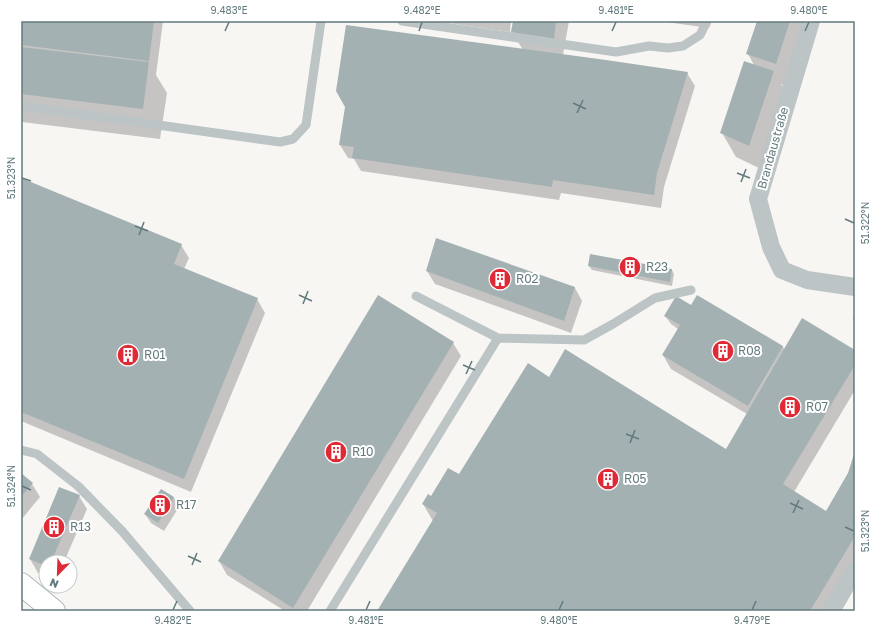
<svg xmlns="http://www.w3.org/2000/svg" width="876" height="632" font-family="'Golos Text',sans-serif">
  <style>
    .shadow { fill: #0003 }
    .building { fill: #a4b1b3 }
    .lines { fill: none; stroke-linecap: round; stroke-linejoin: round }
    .primary-casing { stroke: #afb7b8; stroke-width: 24 }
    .service { stroke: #bdc4c6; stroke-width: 9 }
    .minor { stroke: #bdc4c6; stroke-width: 18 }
    .primary { stroke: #fff; stroke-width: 22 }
    .ticks { fill: none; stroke: #627a7e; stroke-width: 1.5 }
    .labels { text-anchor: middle; stroke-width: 4; stroke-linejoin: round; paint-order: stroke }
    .street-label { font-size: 12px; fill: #627a7e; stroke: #fff }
    .poi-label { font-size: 12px; fill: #627a7e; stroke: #fff; text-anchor: start }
    .neatline { fill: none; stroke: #627a7e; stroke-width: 1.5 }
    .ticks-label { font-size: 10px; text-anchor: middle; fill: #627a7e }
  </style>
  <rect width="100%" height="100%" fill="#f7f6f3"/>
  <path class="shadow" d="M21 21H163L156 75 167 93 160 139 22 122Z
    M434 21H511L510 32Z
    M514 21H569L563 55 687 73 695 86 664 187 661 208 561 193 559 200 361 171 354 159 348 158 340 145 523 50 512 32Z
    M659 21H712L709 28Z
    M758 21H812L790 87 781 84 787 95 763 170 736 157 722 133 754 65 748 54Z
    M21 179 181 245 189 258 184 269 257 299 265 313 191 492 21 421Z
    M589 266 672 270 674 274 672 286 592 270Z
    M427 271 575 288 582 301 571 333 435 284Z
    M697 296 783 347 785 350 855 351V390L794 492 827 512 849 473 855 453V570L830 611H378L433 521 423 504 459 476 549 378 726 450 747 414 671 369 663 355 678 329 671 324 665 316 691 307Z
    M855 309V323L853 319Z
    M453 343 461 356 307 611H285L227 575 219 561Z
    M21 475 32 484 40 497 21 520Z
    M161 490 174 498 179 507 164 531 151 523 145 514Z
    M79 496 87 509 64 562H46V576L38 573 30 559Z"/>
  <path class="building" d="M21 21H154L149 61 21 45Z
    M513 21H556L554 39 511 32Z
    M757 21H790L776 64 746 54Z
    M346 25 606 60 688 72 657 173 654 195 553 180 552 187 352 158 354 147 339 145 345 107 336 91Z
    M21 47 149 62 143 109 21 94Z
    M744 61 774 71 749 146 720 133Z
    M21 178 182 244 174 264 258 298 184 479 21 412Z
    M436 238 575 287 564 321 426 271Z
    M590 254 672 269 670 282 588 266Z
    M378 295 454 342 293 608 218 561Z
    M697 295 783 346 748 406 662 355 680 325 664 316 676 296 691 305Z
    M802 318 855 350V365L783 484 826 511 848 473 855 451V536L810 611H377L437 513 422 504 428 494 431 496 448 468 459 474 528 363 549 377 565 349 726 449Z
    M21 473 33 483 21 497Z
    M59 487 80 495 51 562H46V566L29 559Z
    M161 489 174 497 158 523 144 514Z"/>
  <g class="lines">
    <g class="primary-casing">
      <path id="primary" d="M21 584 54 611"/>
    </g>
    <path class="service" d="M402 21 616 52 649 46 668 48 683 46 700 35 707 21
      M21 106 280 142 293 139 306 125 321 21
      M498 338 584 340 613 324 655 298 691 290
      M21 450 37 454 78 486 122 531 190 611
      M330 611 498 338 416 296"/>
    <path class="minor" d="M811 21 758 199 771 247 782 270 807 280 855 287
      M831 611 855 570"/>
    <use href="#primary" class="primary"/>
  </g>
  <path class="ticks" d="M225 31 229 22M419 31 422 22M612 31 616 22M805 31 809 22M573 103 586 109M577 113 583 100M737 173 750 178M22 178 31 181M741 182 746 169M845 219 854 223M135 226 148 231M139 235 144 222M299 295 312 301M303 304 308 291M463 365 475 370M466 374 472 361M626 434 639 439M630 443 635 430M22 486 31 490M790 503 803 509M793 513 799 500M845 527 854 531M188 556 201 562M192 565 197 553M173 610 177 601M366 610 370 601M559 610 563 601M752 610 756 601"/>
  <defs>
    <g id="building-disc" transform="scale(1.15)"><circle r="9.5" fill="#df2a35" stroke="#fff"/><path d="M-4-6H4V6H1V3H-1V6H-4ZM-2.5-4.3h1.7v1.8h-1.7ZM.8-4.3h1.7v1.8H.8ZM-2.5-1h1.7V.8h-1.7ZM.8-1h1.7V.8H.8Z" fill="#fff"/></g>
  </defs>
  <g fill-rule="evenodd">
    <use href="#building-disc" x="630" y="267"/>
    <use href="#building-disc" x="500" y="279"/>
    <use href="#building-disc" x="723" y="351"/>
    <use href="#building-disc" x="128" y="355"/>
    <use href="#building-disc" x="790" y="407"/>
    <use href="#building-disc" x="336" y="452"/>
    <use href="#building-disc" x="608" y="479"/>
    <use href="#building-disc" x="160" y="505"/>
    <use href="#building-disc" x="54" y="527"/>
  </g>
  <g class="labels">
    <g class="street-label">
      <text transform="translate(773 148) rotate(-74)" y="4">Brandaustraße</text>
    </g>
    <g class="poi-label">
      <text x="646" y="271">R23</text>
      <text x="516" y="283">R02</text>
      <text x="738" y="355">R08</text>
      <text x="144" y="359">R01</text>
      <text x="806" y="411">R07</text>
      <text x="352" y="456">R10</text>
      <text x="624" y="483">R05</text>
      <text x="176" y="509">R17</text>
      <text x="70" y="531">R13</text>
    </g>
  </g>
  <rect width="876" height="632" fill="none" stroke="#ffffff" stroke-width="44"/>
  <g transform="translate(58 574) rotate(203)"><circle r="19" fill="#ffffff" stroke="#c0cacb"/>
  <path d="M0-3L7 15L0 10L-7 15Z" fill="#df2a35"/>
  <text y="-6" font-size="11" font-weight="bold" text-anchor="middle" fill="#627a7e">N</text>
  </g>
  <rect x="22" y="22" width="832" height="588" class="neatline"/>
  <g class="ticks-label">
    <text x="229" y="14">9.483°E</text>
    <text x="422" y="14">9.482°E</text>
    <text x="616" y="14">9.481°E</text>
    <text x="809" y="14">9.480°E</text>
    <text transform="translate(11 178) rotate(-90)" y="4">51.323°N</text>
    <text transform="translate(865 223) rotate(-90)" y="4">51.322°N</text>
    <text transform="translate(11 486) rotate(-90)" y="4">51.324°N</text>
    <text transform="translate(865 531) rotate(-90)" y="4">51.323°N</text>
    <text x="173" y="624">9.482°E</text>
    <text x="366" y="624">9.481°E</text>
    <text x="559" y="624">9.480°E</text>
    <text x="752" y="624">9.479°E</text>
  </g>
</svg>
